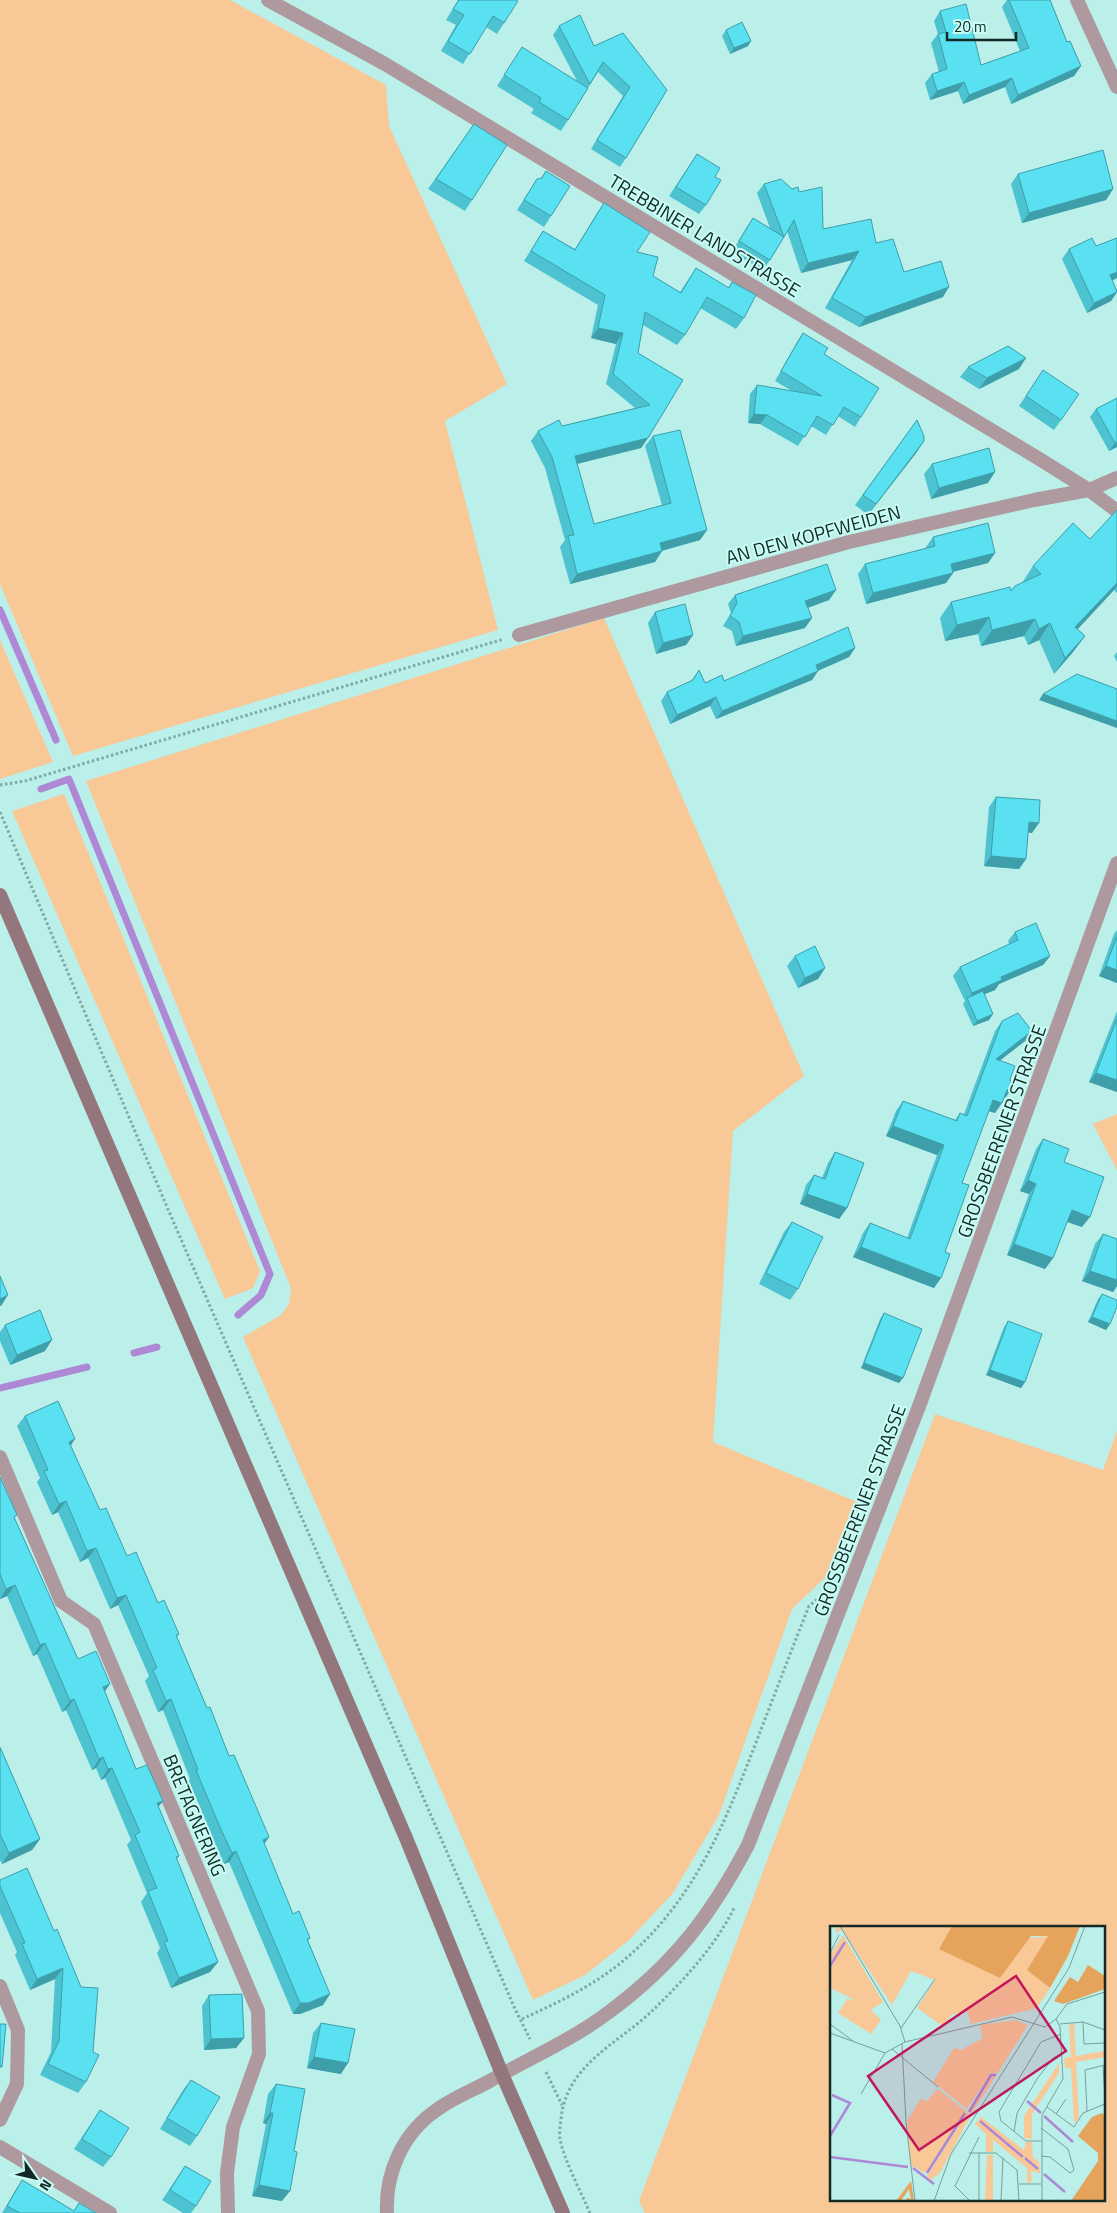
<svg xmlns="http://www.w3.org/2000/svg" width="1117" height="2213" viewBox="0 0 1117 2213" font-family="'Titillium Web',sans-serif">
<rect width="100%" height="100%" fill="#bbefe9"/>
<g fill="#f9c897" fill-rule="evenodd">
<polygon points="0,0 230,0 386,85 389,126 507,384 445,421 498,630 73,756 0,584"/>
<polygon points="604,618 804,1076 733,1131 713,1442 862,1504 832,1571 792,1609 719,1815 673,1893 629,1940 585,1975 533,2000 243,1337 281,1315 289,1304 291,1288 86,781"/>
<polygon points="0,640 53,762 0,779"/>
<polygon points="64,794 260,1271 253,1288 225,1299 12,811"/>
<polygon points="1117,1114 1117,1170 1093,1124"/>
<path d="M935,1414L1103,1470L1117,1431V2213H645L639,2201ZM831,1927H1103V2199H831Z"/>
</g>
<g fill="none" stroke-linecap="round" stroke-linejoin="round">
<g stroke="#ae87d5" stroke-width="7">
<polyline points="0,610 56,740"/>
<polyline points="41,789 69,779 270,1274 261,1295 238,1315"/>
<polyline points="134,1353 157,1347"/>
<polyline points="0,1388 87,1367"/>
</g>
<g stroke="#80a9a4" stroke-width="3" stroke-dasharray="2.5 2.5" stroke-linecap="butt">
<polyline points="0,785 25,781 504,639"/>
<polyline points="0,812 167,1207 515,2009 530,2039"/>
<path d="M522,2019C557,2003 593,1986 623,1961C695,1900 724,1825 757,1740C774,1696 791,1651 809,1606L825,1593"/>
<polyline points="546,2072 562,2105"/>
<path d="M590,2213C581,2192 564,2160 560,2139C559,2133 560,2126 561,2120C565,2066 617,2044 651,2012C682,1982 715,1947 734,1908"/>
</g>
<g stroke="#ae9a9e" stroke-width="14">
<polyline points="268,0 385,64 1041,460 1089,490 1117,511"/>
<polyline points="1077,0 1117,87"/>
<polyline points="519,635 849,542 1034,500 1089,490 1117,478"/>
<polyline points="0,1457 61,1601 94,1624 258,2011 259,2054 233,2127 227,2173 228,2213"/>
<polyline points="0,1986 18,2030 17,2084 0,2120"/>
<polyline points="0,2147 110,2213"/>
<path d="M387,2213C385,2173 403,2132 438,2109C453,2098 471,2091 488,2082C528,2059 572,2040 609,2012C674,1964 711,1915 748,1845L918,1409L1117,863"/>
</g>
<polyline stroke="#94777c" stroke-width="14" points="0,895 406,1838 502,2074 563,2213"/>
</g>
<g fill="#4dc2d0">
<polygon points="458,0 516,0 504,23 497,34 486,27 463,64 441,51 456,25 446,20"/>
<polygon points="1007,0 1050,0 1067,42 1081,66 1074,76 1011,104 1005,87 963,104 958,91 930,100 925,83 932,74 939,72 931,43 938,34 934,21 940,11 981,65 1020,51 1002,7"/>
<polygon points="559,26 594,46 667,90 626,158 620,167 591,149 623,96 598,72 568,120 561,131 531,113 534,109 497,86 522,47 577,81 553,35"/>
<polygon points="726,30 751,41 748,46 730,54 722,36"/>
<polygon points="474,124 472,200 465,211 428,189"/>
<polygon points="697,154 715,177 706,205 699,214 669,196"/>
<polygon points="546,171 551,216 544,227 517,210 537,179 540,179"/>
<polygon points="1018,174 1113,189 1106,200 1022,223 1011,184"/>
<polygon points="764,184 792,189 799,192 823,229 876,243 904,272 943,297 859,327 825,308 852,260 801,273 787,231 770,260 763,270 732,252 746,228 753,218 770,228 757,193"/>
<polygon points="604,203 653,276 680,292 696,268 728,288 732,282 744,318 736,329 700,308 685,335 677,345 643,325 638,353 683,380 648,438 641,448 577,464 594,524 662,505 645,446 653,436 707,530 700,540 662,551 655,562 570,584 560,547 565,540 545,468 531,441 538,431 562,426 635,408 606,384 616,344 591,338 598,305 524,261 543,231 575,249 597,213"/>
<polygon points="1117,238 1117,278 1112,280 1117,290 1117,292 1111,301 1087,313 1062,259 1069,249 1096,246"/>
<polygon points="803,333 824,354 861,417 855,427 838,416 826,435 811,426 798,446 760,424 748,423 750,394 757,385 792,391 775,381 797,342"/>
<polygon points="968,367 1019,369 979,389 960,377"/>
<polygon points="1043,370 1061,420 1054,430 1019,406"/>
<polygon points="1096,409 1117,447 1109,451 1090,417"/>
<polygon points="917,420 924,441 868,515 855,505"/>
<polygon points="932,464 988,483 931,499 924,474"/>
<polygon points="1117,510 1117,593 1114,590 1077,629 1085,636 1073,652 1054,674 1039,640 1028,645 1024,636 981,646 978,634 945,641 940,618 951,602 1011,591 1022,583 1033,566 1090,539"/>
<polygon points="933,537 995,553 988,563 952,572 953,573 946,583 866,604 858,574 865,564 926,549 926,547"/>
<polygon points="836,590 829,600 808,608 805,628 736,646 732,631 723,626 731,613 728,604 735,595"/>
<polygon points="655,612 693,635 686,645 656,654 648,623"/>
<polygon points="855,648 849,657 818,671 812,680 716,719 710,706 670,724 661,701 667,692 691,681 699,670 705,683 724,681"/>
<polygon points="1117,652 1117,662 1114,656"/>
<polygon points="996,797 1032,833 1028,832 1026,859 1019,869 984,866 989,807"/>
<polygon points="1117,930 1117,983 1099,976 1114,934"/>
<polygon points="1015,932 1050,956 1043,965 999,984 995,990 984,994 993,1014 989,1020 973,1026 963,1004 965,1001 953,976 960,967 1009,944 1008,941"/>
<polygon points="795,956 825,968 818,979 798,988 787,966"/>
<polygon points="1117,1011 1117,1092 1089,1082"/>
<polygon points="1002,1021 1032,1031 1025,1041 1000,1060 1010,1079 1006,1097 1003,1098 995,1113 988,1111 962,1183 945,1252 934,1288 853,1257 863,1233 870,1223 907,1238 937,1155 886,1136 896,1111 903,1101 955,1120 960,1113 964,1114 995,1031"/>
<polygon points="1043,1139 1064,1162 1082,1227 1067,1222 1053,1258 1045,1269 1007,1255 1029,1194 1020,1191 1036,1149"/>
<polygon points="835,1152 847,1208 839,1219 800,1204 806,1185 814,1175 822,1178 828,1163"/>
<polygon points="792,1222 798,1289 790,1300 759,1284 784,1232"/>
<polygon points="1103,1234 1117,1239 1117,1286 1113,1292 1082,1281 1095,1244"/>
<polygon points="1102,1294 1110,1324 1106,1330 1088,1322 1098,1299"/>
<polygon points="884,1313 899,1383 861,1368 880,1319"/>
<polygon points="1008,1321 1025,1382 1021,1388 986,1375 1004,1327"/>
<polygon points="5,1325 45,1351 10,1365 0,1341 0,1332"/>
<polygon points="25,1416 70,1446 100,1510 127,1556 179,1634 177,1637 207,1708 229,1756 269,1837 264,1844 293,1914 310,1938 308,1941 330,1994 323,2005 300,2014 293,2014 229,1862 224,1864 212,1836 189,1781 190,1779 163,1710 158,1712 145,1681 149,1676 118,1605 110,1609 88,1558 80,1562 58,1512 52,1515 37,1482 40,1478 17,1426"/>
<polygon points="0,1477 15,1519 78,1659 105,1692 136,1769 163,1801 158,1807 179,1856 177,1859 218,1962 210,1972 171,1988 157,1953 160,1948 141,1902 147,1893 127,1845 131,1840 105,1778 101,1780 96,1768 92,1770 66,1710 62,1712 37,1654 33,1656 7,1596 0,1599"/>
<polygon points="0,1747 40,1839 32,1850 2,1864 0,1860"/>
<polygon points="0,1880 54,1931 57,1929 86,2082 78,2093 40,2075 51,2052 55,1979 30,1990 15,1955 17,1952 0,1913"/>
<polygon points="209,1995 244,2038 236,2048 204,2050 202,2006"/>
<polygon points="321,2023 341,2074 307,2068 313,2033"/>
<polygon points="191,2080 197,2136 190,2146 160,2129 183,2090"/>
<polygon points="276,2084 294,2151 282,2201 252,2196 266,2124 263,2123 268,2094"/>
<polygon points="100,2110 111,2157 103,2167 74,2149"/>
<polygon points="185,2166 196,2206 191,2213 183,2213 162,2200"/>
<polygon points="22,2180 74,2211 79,2203 96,2213 2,2213 15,2191"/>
</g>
<g fill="#3e9ea9">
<polygon points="751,41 748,46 730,54 734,48"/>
<polygon points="1081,66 1074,76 1011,104 1018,95"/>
<polygon points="1012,78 1005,87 963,104 969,95"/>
<polygon points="964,82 958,91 930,100 937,91"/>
<polygon points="1113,189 1106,200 1022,223 1029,213"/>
<polygon points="859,251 852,260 801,273 808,263"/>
<polygon points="1117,272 1117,278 1103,285 1110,275"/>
<polygon points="949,287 943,297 859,327 866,317"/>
<polygon points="1117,292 1111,301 1087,313 1094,303"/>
<polygon points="598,328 623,333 616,344 591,338"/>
<polygon points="1026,358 1019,369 979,389 987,378"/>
<polygon points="754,414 767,415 760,424 748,423"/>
<polygon points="648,438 641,448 568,466 575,456"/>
<polygon points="924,441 917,452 868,515 876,504"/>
<polygon points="1117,442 1117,447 1109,451 1115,443"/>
<polygon points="995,472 988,483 931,499 939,488"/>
<polygon points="707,530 700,540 653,553 660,543"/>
<polygon points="662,551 655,562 570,584 577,574"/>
<polygon points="995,553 988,563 944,574 951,564"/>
<polygon points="953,573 946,583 866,604 873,593"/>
<polygon points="1117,583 1117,586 1114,590 1064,644 1075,627"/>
<polygon points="836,590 829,600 798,611 805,601"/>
<polygon points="989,617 978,634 945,641 957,625"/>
<polygon points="812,618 805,628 736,646 743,636"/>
<polygon points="1035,619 1024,636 981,646 992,630"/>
<polygon points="1050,623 1039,640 1028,645 1039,629"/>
<polygon points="693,635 686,645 656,654 663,643"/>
<polygon points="1085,636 1073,652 1054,674 1065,658"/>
<polygon points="855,648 849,657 810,674 816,665"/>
<polygon points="818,671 812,680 716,719 722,711"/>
<polygon points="1043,694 1117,721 1117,728 1039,700"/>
<polygon points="716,697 710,706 670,724 677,715"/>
<polygon points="1029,822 1039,823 1032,833 1022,832"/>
<polygon points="991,856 1026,859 1019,869 984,866"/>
<polygon points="1050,956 1043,965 999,984 995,990 968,1001 968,1000 972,993 1001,977"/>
<polygon points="1106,966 1117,970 1117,983 1099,976"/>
<polygon points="825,968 818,979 798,988 805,978"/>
<polygon points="993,1014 989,1020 973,1026 977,1021"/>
<polygon points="1032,1031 1025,1041 989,1069 996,1059"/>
<polygon points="1096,1073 1117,1080 1117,1092 1089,1082"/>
<polygon points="1013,1087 1006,1097 1000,1100 1007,1090"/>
<polygon points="993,1100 1002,1103 995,1113 986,1110"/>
<polygon points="893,1126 944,1145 937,1155 886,1136"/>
<polygon points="1028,1180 1036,1184 1029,1194 1020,1191"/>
<polygon points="807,1194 847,1208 839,1219 800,1204"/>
<polygon points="1072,1210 1090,1217 1082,1227 1065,1221"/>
<polygon points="1014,1244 1053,1258 1045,1269 1007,1255"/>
<polygon points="861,1247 941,1278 934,1288 853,1257"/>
<polygon points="1090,1271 1117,1280 1117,1286 1113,1292 1082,1281"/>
<polygon points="8,1295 1,1306 0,1306 0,1299"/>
<polygon points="1092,1317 1110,1324 1106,1330 1088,1322"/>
<polygon points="52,1340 45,1351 10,1365 17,1355"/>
<polygon points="864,1363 903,1378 899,1383 861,1368"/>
<polygon points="990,1370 1025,1382 1021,1388 986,1375"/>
<polygon points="75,1439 68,1450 69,1442"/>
<polygon points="66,1501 58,1512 52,1515 59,1504"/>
<polygon points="96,1548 88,1558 80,1562 87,1551"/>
<polygon points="15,1585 7,1596 0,1599 6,1589"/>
<polygon points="126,1595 118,1605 110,1609 117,1598"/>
<polygon points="45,1643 37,1654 33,1656 40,1645"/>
<polygon points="110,1684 103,1694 103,1687"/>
<polygon points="74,1699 66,1710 62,1712 70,1701"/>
<polygon points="171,1699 163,1710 158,1712 166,1701"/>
<polygon points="103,1757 96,1768 92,1770 99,1759"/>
<polygon points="112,1768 105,1778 101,1780 108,1769"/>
<polygon points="163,1801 155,1811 157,1803"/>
<polygon points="269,1837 262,1847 263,1840"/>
<polygon points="40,1839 32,1850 2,1864 9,1853"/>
<polygon points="236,1851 229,1862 224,1864 232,1853"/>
<polygon points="218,1962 210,1972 171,1988 179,1978"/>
<polygon points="63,1968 55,1979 30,1990 37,1979"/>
<polygon points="330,1994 323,2005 300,2014 293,2014 300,2003"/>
<polygon points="244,2038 236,2048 204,2050 211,2039"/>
<polygon points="314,2057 348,2063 341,2074 307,2068"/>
<polygon points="270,2113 273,2113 266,2124 263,2123"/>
<polygon points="259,2185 290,2191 282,2201 252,2196"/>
</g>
<g fill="#59e1f2" stroke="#3e9ea9">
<polygon points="459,0 516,0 518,1 504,23 493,16 470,54 448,41 464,15 453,9"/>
<polygon points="1009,0 1050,0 1067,42 1070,41 1081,66 1018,95 1012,78 969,95 964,82 937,91 932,74 947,69 938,34 946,32 940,11 966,4 981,65 1029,48"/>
<polygon points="580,15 594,46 623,33 667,90 626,158 597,140 630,87 603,62 590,84 559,26"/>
<polygon points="742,22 751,41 734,48 726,30"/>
<polygon points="522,47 588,88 568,120 539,102 541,98 504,75"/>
<polygon points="474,124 507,145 472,200 436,179"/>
<polygon points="1103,150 1113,189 1029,213 1018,174"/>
<polygon points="697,154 720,168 715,177 721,180 706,205 676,187"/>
<polygon points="546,171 570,186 551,216 524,200 537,179 542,178"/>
<polygon points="781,179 792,189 798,187 799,192 822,187 823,229 871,219 876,243 893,239 904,272 941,261 949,287 866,317 832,298 859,251 808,263 794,220 784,237 764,184"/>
<polygon points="604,203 650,232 637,252 658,257 653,276 681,293 696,268 729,288 732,282 756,295 744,318 707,297 685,335 645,312 638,353 683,380 648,438 575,456 594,524 671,503 653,436 680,430 707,530 660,543 662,551 577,574 568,536 574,535 567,511 552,457 538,431 559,420 562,426 650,405 613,374 623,333 598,328 605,295 531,251 543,231 575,250"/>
<polygon points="753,218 784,237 770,260 739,241"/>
<polygon points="1092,238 1096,246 1117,238 1117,272 1110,275 1117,292 1094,303 1069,249"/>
<polygon points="803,333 828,348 824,354 879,388 861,417 844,407 833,425 817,416 805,437 767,415 754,414 757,385 822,396 781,371"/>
<polygon points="1008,346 1026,358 987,378 968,367"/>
<polygon points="1043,370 1079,394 1061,420 1026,396"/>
<polygon points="1117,398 1117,442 1115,443 1096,409"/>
<polygon points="917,420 924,436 924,441 876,504 863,495"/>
<polygon points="989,448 995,472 939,488 932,464"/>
<polygon points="1117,510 1117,583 1075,627 1085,636 1065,658 1050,623 1039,629 1035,619 992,630 989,617 957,625 951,602 1010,587 1011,591 1015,586 1041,574 1033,566 1073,523 1090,539"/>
<polygon points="988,523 995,553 951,564 953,573 873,593 865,564 935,546 933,537"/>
<polygon points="827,564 836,590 805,601 812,618 743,636 739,622 730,616 737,603 735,595"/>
<polygon points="685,604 693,635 663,643 655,612"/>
<polygon points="848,627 855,648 816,665 818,671 722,711 716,697 677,715 667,692 693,680 699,670 705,683 722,675 724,681"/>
<polygon points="1077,674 1117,689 1117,721 1043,694"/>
<polygon points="996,797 1040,800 1039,823 1029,822 1026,859 991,856"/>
<polygon points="1036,923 1050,956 1001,977 1002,980 972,993 960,967 1018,940 1015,932"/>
<polygon points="1117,936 1117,970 1106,966"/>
<polygon points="815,946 825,968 805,978 795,956"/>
<polygon points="983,991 993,1014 977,1021 967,998"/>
<polygon points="1018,1013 1032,1031 996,1059 1015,1066 1010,1079 1013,1087 1007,1090 1002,1103 993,1100 962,1183 969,1185 945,1252 950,1254 941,1278 861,1247 870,1223 910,1239 944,1145 893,1126 903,1101 957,1121 960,1113 967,1116 1002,1021"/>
<polygon points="1117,1019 1117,1080 1096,1073"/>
<polygon points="1043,1139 1069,1149 1064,1162 1104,1177 1090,1217 1072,1210 1053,1258 1014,1244 1036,1184 1028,1180"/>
<polygon points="835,1152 864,1163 847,1208 807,1194 814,1175 825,1179"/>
<polygon points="792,1222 823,1237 798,1289 766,1273"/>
<polygon points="1103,1234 1117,1239 1117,1280 1090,1271"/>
<polygon points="0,1276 8,1295 0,1299"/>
<polygon points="1102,1294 1117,1300 1117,1307 1110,1324 1092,1317"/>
<polygon points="40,1310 52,1340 17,1355 5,1325"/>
<polygon points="884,1313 922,1329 903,1378 864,1363"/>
<polygon points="1008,1321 1042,1334 1025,1382 990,1370"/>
<polygon points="58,1401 75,1439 69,1442 100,1510 106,1508 127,1556 136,1552 158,1603 164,1600 179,1634 176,1635 207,1708 210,1707 229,1756 234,1755 269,1837 263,1840 293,1914 299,1911 310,1938 307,1939 330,1994 308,2003 300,2003 236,1851 232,1853 219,1825 196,1770 198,1770 171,1699 166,1701 153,1670 157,1668 126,1595 117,1598 96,1548 87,1551 66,1501 59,1504 44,1471 48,1470 25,1416"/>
<polygon points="0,1477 17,1515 14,1517 78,1659 96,1651 110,1684 103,1687 136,1769 147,1765 163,1801 157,1803 179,1856 176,1857 218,1962 179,1978 164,1942 168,1941 148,1891 157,1888 135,1835 140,1832 112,1768 108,1769 103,1757 99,1759 74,1699 70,1701 45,1643 40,1645 15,1585 6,1589 0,1574"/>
<polygon points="0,1747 40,1839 9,1853 0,1834"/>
<polygon points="27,1868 54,1931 57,1929 81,1987 98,1988 93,2052 99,2055 86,2082 48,2064 59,2041 63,1968 37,1979 22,1944 25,1943 0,1886 0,1880"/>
<polygon points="242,1994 244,2038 211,2039 209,1995"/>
<polygon points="321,2023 355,2029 348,2063 314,2057"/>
<polygon points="0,2024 6,2024 2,2067 0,2067"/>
<polygon points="191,2080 220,2097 197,2136 167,2118"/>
<polygon points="276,2084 305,2089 294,2151 297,2152 290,2191 259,2185 273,2113 270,2113"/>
<polygon points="100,2110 129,2128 111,2157 82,2139"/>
<polygon points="185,2166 211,2181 196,2206 170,2190"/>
<polygon points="22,2180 74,2211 79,2203 96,2213 20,2213 7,2206"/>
</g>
<g text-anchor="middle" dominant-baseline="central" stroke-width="4" stroke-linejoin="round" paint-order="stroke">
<g font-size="19" fill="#142826" stroke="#c8fdf6">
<text transform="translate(705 235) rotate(31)">TREBBINER LANDSTRASSE</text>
<text transform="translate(813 534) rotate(-15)">AN DEN KOPFWEIDEN</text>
<text transform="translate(1001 1131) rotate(-70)">GROSSBEERENER STRASSE</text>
<text transform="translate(859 1510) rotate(-69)">GROSSBEERENER STRASSE</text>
<text transform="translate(195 1815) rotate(67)">BRETAGNERING</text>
</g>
</g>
<g transform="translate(830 1926)">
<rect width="275" height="275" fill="#bbefe9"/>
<path d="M5,0H122L110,22L218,10L198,44L220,62L207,82L141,98L137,85L121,89L114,101L87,82L105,54L81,45L62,79L13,5L14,2L6,7ZM13,9L53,76L41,84L51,94L41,108L8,87L17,73L25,74L0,62V29ZM185,94L198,99L167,148L161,147L137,183L103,156L124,122L131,124L153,112L150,99ZM244,97L246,130L275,125V131L246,136L249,191L244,197L241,142H235L234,132L241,131L239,98ZM229,137V147L202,188V213L194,212V190ZM162,150L165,151L142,187L139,184ZM108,163L136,185L96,247L81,240L77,195L91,173L97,175ZM137,186L141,189L110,247L101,254L97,250ZM151,191L194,224L196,216H202L203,231L209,236L210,247L201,245L202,256L197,257V242L163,214V226H156V208L145,198ZM157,229H163V275H155Z" fill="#f9c897"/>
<path d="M122,0H250L238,30L220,62L197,44L218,10H201L170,52L109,23ZM258,39L275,50V63L233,78L224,75L240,51L248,56ZM272,187L275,189V275H241L268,235V227L248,210L262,191ZM81,255L84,275H76L77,272L81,273L79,263L71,275H66Z" fill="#e6a35b"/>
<path fill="none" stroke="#ae87d5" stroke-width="2.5" d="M0,40L15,16M197,175L211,187M139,186L161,149H166M214,190L243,216M150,195L193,231M0,210L20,177L2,169M0,231L78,241M195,232L208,243M83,242L104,258M97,247L135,187M214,248L235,266"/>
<path fill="none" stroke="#789f9b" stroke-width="1" d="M10,0L70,100L75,116M0,27L9,9M253,96L254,118L275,117M0,98L23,115M230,98L253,96L275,104M71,102L105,53M0,107L55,127M72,118L76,196L85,275M62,123L108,161M273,139L275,174M31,168L55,127L75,116L182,91L215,101L226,93L237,78L275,66M217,181L244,201L253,187L275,178M257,185L255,144L275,139M226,188L236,173M211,202L238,223L244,244L240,247L220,231L211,230M184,206L187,187L207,153L223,132L232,128M211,215H196L171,195L169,186L211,116L231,108M139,227H166L187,244L189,275M149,227V275M189,258H211M104,275L121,228L239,42L255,0M140,275L125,260L149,211M171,275L173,232M212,275V189L233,153L230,101L226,93"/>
<path fill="#c2185b" fill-opacity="0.15" stroke="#c2185b" stroke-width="2.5" d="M186,50L236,125L89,224L38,150Z"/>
<rect width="275" height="275" fill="none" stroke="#142826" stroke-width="2.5"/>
</g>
<g transform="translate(35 2178) rotate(124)" stroke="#c8fdf6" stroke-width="4" paint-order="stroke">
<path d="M0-4L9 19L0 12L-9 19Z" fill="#142826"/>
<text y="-8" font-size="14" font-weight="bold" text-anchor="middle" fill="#142826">N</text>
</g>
<path d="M947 32v8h69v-8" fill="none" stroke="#142826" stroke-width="2.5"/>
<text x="954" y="32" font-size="15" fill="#142826" stroke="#c8fdf6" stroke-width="4" paint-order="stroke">20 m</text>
</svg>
